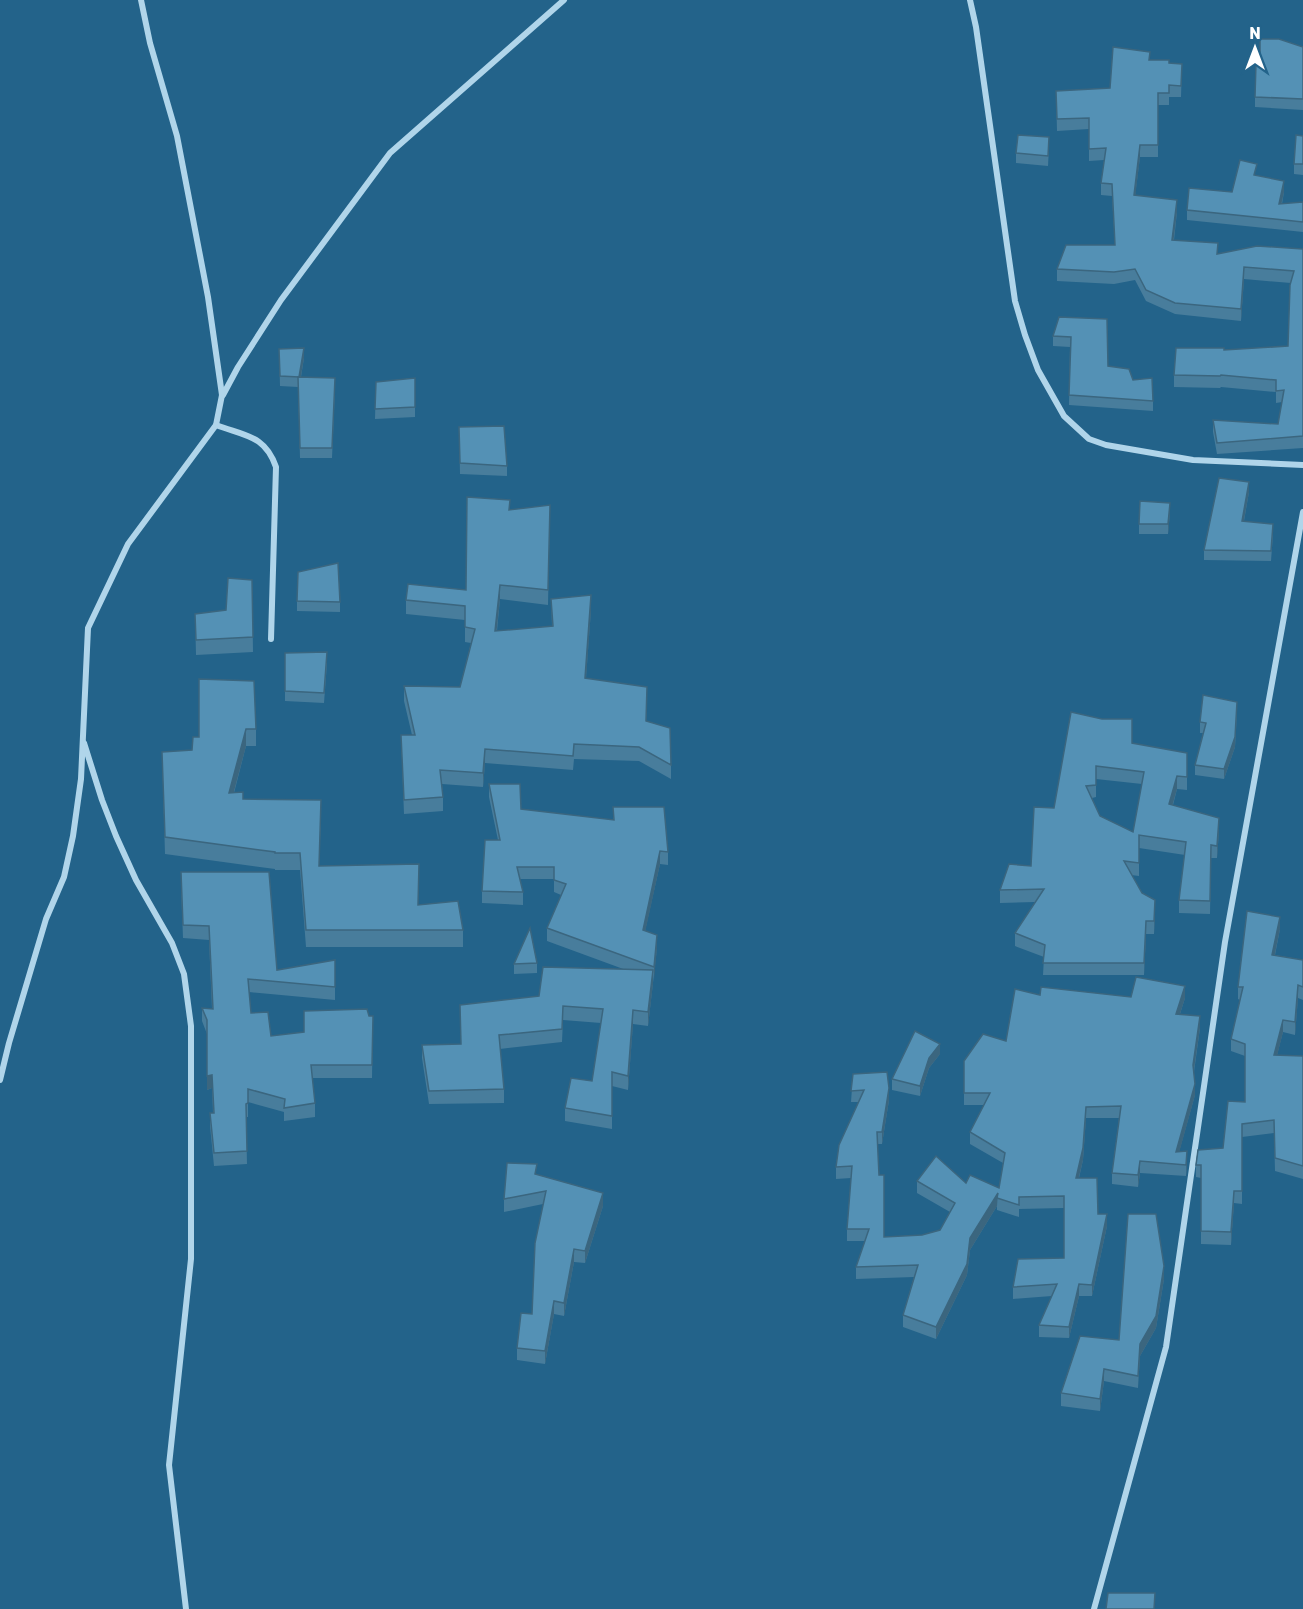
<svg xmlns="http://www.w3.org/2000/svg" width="1303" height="1609" viewBox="0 0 1303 1609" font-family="Rubik,sans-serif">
<rect width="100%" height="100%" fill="#23638a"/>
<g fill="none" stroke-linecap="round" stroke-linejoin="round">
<g stroke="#b0d5ea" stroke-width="6">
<polyline points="970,0 976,27 1015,301 1025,335 1038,370 1064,416 1089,439 1106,445 1193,460 1303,465"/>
<polyline points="223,395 238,367 281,300 390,153 564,0"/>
<path d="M216,425C245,436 265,435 276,467L271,639"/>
<polyline points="84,743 102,800 116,836 136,880 172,943 184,974 191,1026 191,1259 169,1465 186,1609"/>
<polyline points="0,1080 9,1043 46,919 64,877 73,836 81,779 88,628 128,544 216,425 222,395 208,297 177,136 150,43 141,0"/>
<polyline points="1094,1609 1166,1347 1225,942 1303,512"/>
</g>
</g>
<g fill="#487d9c" fill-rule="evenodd">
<polygon points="1303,47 1303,110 1255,107 1255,97 1260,63"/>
<polygon points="1150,60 1169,63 1182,64 1181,97 1169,97 1169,105 1158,105 1158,157 1140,157 1135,196 1177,212 1174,240 1218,254 1303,249 1303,448 1217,454 1213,432 1213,420 1278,424 1282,402 1276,403 1276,392 1221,387 1220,388 1174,387 1174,375 1224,350 1288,346 1291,283 1244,279 1241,321 1175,314 1146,301 1135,280 1114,284 1057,281 1057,269 1115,245 1112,196 1101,195 1101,183 1104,160 1089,161 1089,129 1057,131 1056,91 1110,88"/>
<polygon points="1303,136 1303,175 1294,174 1294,164"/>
<polygon points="1049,147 1048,166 1016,163 1016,153"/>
<polygon points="1257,175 1284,192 1282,204 1303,202 1303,232 1187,220 1187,210 1232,192"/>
<polygon points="1059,317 1108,366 1133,380 1153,401 1153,411 1069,405 1070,347 1053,346 1053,336"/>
<polygon points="279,349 304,358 301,377 335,388 332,458 300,458 298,387 280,386"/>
<polygon points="415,378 415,417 375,419 376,382"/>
<polygon points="459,427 507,466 507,476 460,474"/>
<polygon points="1249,492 1244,521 1273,534 1271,561 1204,560 1204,550"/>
<polygon points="550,505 548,605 500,599 497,631 552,626 551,599 591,610 586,678 647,702 646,722 671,765 671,779 639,761 574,759 573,770 485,763 483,787 442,784 443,797 443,811 404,814 401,735 412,735 404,701 404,686 460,687 471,643 465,642 465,620 406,614 406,600 466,590 510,510"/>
<polygon points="1170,513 1168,534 1139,534 1139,524"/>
<polygon points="252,580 253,652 196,655 195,614 226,610"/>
<polygon points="297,601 340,602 340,612 297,611"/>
<polygon points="285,653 327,663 324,703 285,701"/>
<polygon points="199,679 256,729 256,746 246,746 234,793 243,799 321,817 319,866 419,905 463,930 463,947 306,947 300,870 275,870 275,869 165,854 162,752 192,750 199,737"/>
<path d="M1071,712L1132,743L1187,753V790L1177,789L1173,805L1219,831L1217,858H1211L1210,914L1179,913V900L1185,855L1139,848V876L1131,875L1142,893L1155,913L1154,934H1146L1144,975H1043L1044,957L1015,946V933L1035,902L1000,903V890L1031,866L1054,808ZM1096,779L1142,784L1133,832L1100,816L1092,798L1096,797Z"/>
<polygon points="1237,712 1235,747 1224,779 1195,775 1195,765 1203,733 1200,733 1200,722"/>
<polygon points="489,784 521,809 613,820 613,807 668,852 668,865 660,864 645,931 657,948 648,1026 633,1024 628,1090 612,1086 612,1129 565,1121 565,1108 592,1081 601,1023 563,1020 562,1042 500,1049 504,1089 504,1103 429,1104 422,1058 422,1045 461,1044 539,996 626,970 547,941 547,928 561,895 554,892 554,879 520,879 523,892 523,905 482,903 482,891 498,840 489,797"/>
<polygon points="181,885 277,970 335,960 335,1000 249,992 251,1013 271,1036 304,1032 369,1016 373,1016 372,1078 312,1078 315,1103 315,1117 284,1121 284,1112 248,1102 248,1117 246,1117 247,1164 214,1166 210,1126 210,1113 213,1113 212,1088 207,1090 207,1034 202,1021 202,1008 212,1009 209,940 183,938"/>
<polygon points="1280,929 1275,955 1303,960 1303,1000 1298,998 1295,1035 1283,1032 1277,1055 1303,1056 1303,1179 1275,1171 1274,1133 1242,1137 1242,1204 1234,1203 1231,1245 1201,1244 1201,1178 1196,1177 1196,1165 1223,1148 1245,1102 1245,1056 1231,1051 1231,1039 1240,1000 1238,999 1238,987"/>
<polygon points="537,963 537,973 514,974 514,964"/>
<polygon points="1040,995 1185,998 1180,1014 1200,1028 1194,1072 1195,1095 1179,1152 1187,1163 1186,1176 1140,1173 1138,1187 1112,1184 1112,1173 1119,1118 1086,1118 1083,1160 1079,1178 1098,1214 1107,1226 1092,1296 1079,1296 1069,1338 1039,1337 1039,1325 1052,1296 1013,1299 1013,1287 1064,1258 1064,1208 1019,1209 1019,1217 997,1210 997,1206 970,1250 967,1275 936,1339 903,1327 903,1315 914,1277 856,1279 856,1267 865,1241 847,1241 847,1229 851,1178 836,1179 836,1167 859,1102 851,1102 853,1074 889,1100 882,1144 877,1144 884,1237 922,1235 940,1230 950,1212 917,1193 917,1181 966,1183 999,1188 1003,1163 970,1144 970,1132 984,1105 964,1105 964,1061 1006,1041"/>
<polygon points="940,1054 929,1068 920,1096 892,1090 892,1079"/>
<polygon points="537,1175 603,1206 585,1263 574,1262 564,1316 554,1314 545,1364 517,1360 517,1348 532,1314 543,1204 504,1212 504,1199"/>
<polygon points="1164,1279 1156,1328 1140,1356 1138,1388 1104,1381 1100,1411 1061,1406 1061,1393 1119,1340"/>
</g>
<g fill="#3b667f">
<polygon points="1140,145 1140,157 1134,207 1134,195"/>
<polygon points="1284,181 1284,192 1279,215 1279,204"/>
<polygon points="1177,200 1177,212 1172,252 1172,240"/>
<polygon points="1244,267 1244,279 1241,321 1241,309"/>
<polygon points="304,348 304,358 299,387 299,377"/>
<polygon points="1249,482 1249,492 1242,531 1242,521"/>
<polygon points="1170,503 1170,513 1168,534 1168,524"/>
<polygon points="500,585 500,599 495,645 495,631"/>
<polygon points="591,595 591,610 585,692 585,678"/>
<polygon points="1237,702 1235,747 1224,779 1224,769"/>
<polygon points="246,729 246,746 229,810 229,793"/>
<polygon points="485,749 485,763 483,787 483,773"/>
<polygon points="1177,776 1177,789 1169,817 1169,804"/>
<polygon points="1219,818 1219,831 1217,858 1217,846"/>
<polygon points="660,851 660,864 643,942 643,930"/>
<polygon points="1155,900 1155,913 1154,934 1154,921"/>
<polygon points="1280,917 1280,929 1272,968 1272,955"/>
<polygon points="1146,921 1146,934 1144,975 1144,963"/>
<polygon points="657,935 657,948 654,980 654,967"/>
<polygon points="653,970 653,984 648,1026 648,1012"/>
<polygon points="1298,985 1298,998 1295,1035 1295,1022"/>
<polygon points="1185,986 1185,998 1176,1026 1176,1014"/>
<polygon points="633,1010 633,1024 628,1090 628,1076"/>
<polygon points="1200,1016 1200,1028 1193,1076 1193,1065"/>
<polygon points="1283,1020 1283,1032 1274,1068 1274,1055"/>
<polygon points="940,1044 940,1054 929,1068 920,1096 920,1086 929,1058"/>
<polygon points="212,1075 212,1088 207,1090 207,1076"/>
<polygon points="1195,1084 1195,1095 1176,1164 1176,1152"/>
<polygon points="889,1088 889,1100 882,1144 882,1132"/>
<polygon points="1086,1107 1086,1118 1083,1160 1076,1189 1076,1178"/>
<polygon points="1187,1151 1187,1163 1186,1176 1186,1165"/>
<polygon points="1140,1161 1140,1173 1138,1187 1138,1175"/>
<polygon points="1234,1191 1234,1203 1231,1245 1231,1232"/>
<polygon points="603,1193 603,1206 585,1263 585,1251"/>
<polygon points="998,1193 997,1206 970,1250 967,1275 936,1339 936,1327 970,1238"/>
<polygon points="1107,1214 1107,1226 1092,1296 1092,1285"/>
<polygon points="574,1249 574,1262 564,1316 564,1303"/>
<polygon points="1164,1266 1164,1279 1156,1328 1140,1356 1138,1388 1140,1344"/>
<polygon points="1079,1284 1079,1296 1069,1338 1069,1327"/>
<polygon points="554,1301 554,1314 545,1364 545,1351"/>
<polygon points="1104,1369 1104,1381 1100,1411 1100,1399"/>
</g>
<g fill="#5491b5" stroke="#3b667f" stroke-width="1.5" fill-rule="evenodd">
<polygon points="1260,39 1279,39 1303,47 1303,99 1255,97 1256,63 1260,63"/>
<polygon points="1113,47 1150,52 1149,60 1169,60 1169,63 1182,64 1181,86 1169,85 1169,93 1158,93 1158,145 1140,145 1134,195 1177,200 1172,240 1218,243 1217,254 1257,246 1303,249 1303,436 1217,443 1213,420 1278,424 1284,390 1276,391 1276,380 1221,375 1220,376 1174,375 1176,348 1224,348 1224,350 1288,346 1290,285 1294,271 1244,267 1241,309 1175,303 1146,290 1135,269 1114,272 1057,269 1066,245 1115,245 1112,184 1101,183 1106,148 1089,149 1089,118 1057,119 1056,91 1110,88"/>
<polygon points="1018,135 1049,137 1048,156 1016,153"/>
<polygon points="1296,135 1303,136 1303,164 1294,164"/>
<polygon points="1240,160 1257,164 1254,175 1284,181 1279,204 1303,202 1303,222 1187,210 1189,188 1232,192"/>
<polygon points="1059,317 1107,319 1108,366 1129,369 1133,380 1152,378 1153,401 1069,395 1071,337 1053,336"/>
<polygon points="304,348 299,377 280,376 279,349"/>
<polygon points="298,377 335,378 332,448 300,448"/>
<polygon points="415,378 415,407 375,409 376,382"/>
<polygon points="504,426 507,466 460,463 459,427"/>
<polygon points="1219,478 1249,482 1242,521 1273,524 1271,551 1204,550"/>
<polygon points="467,497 510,500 509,510 550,505 548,590 500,585 495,631 553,626 551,599 591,595 585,678 647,687 646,721 670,728 671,765 639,747 574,744 573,756 485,749 483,773 440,770 443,797 404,800 401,735 415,735 404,686 460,687 475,629 465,627 465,606 406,600 408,584 466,590"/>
<polygon points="1140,501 1170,503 1168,524 1139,524"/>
<polygon points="338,563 340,602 297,601 298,572"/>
<polygon points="228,578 252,580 253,637 196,640 195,614 226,610"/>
<polygon points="327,652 324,693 285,691 285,653"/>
<polygon points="199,679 254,681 256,729 246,729 229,793 243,792 243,799 321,800 319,866 419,864 418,905 458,901 463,930 306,930 300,853 275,853 275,852 165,837 162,752 192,750 193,737 199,737"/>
<polygon points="1203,695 1237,702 1235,737 1224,769 1195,765 1206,723 1200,722"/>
<path d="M1071,712L1102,719H1132V743L1187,753V777L1177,776L1169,804L1219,818L1217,846L1211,845L1210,901L1179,900L1186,842L1139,835V863L1124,861L1142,893L1155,900L1154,921H1146L1144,963H1043L1045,945L1015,933L1044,889L1000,890L1009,864L1031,866L1034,807L1054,808ZM1096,766L1144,772L1133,832L1100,816L1086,786L1096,785Z"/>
<polygon points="489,784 520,784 521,809 614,820 613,807 664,807 668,852 660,851 643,930 657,935 654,967 547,928 566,884 554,880 554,867 517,867 523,892 482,891 485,840 500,840"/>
<polygon points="181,872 269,872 277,970 335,960 335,987 248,979 251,1013 268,1012 271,1036 304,1032 304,1011 367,1009 369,1016 373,1016 372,1065 311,1065 315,1103 284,1108 285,1099 248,1089 248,1103 246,1104 247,1151 214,1153 210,1113 214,1113 212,1075 207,1076 207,1020 202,1008 213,1009 209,926 183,925"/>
<polygon points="1247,911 1280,917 1272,955 1303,960 1303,987 1298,985 1295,1022 1283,1020 1274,1055 1303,1056 1303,1166 1275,1158 1274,1120 1242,1124 1242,1191 1234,1191 1231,1232 1201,1231 1201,1165 1196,1165 1198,1150 1223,1148 1228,1101 1245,1102 1245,1044 1231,1039 1243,987 1238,987"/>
<polygon points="530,928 537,963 514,964"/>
<polygon points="543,967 653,970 648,1012 633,1010 628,1076 612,1072 612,1116 565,1108 571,1078 592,1081 603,1009 563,1006 562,1029 499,1035 504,1089 429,1091 422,1045 461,1044 460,1005 539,996"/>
<polygon points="1136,977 1185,986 1176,1014 1200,1016 1193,1065 1195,1084 1176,1152 1187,1151 1186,1165 1140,1161 1138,1175 1112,1173 1121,1106 1086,1107 1083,1148 1076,1178 1097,1178 1098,1214 1107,1214 1092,1285 1079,1284 1069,1327 1039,1325 1057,1284 1013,1287 1018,1259 1064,1258 1064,1196 1019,1197 1019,1205 997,1198 998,1193 970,1238 967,1264 936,1327 903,1315 918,1265 856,1267 869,1229 847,1229 852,1166 836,1167 839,1145 864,1090 851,1091 853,1074 887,1072 889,1088 882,1132 877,1132 879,1175 884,1175 884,1237 922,1235 940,1230 955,1203 917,1181 936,1156 966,1183 970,1175 999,1188 1005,1153 970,1132 990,1093 964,1093 964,1061 983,1034 1006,1041 1015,989 1040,995 1041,987 1131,997"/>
<polygon points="915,1031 940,1044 929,1058 920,1086 892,1079"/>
<polygon points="507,1163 537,1164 535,1174 603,1193 585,1251 574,1249 564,1303 554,1301 545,1351 517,1348 521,1313 532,1314 535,1243 546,1191 504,1199"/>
<polygon points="1128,1214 1156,1214 1164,1266 1156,1316 1140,1344 1138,1376 1104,1369 1100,1399 1061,1393 1080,1336 1119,1340"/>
<polygon points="1108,1593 1155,1593 1154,1609 1106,1609"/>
</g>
<g transform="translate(1255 48)" stroke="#23638a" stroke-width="4.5" paint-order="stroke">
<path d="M0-4.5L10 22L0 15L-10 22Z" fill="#ffffff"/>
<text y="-9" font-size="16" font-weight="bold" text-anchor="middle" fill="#ffffff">N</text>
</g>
</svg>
